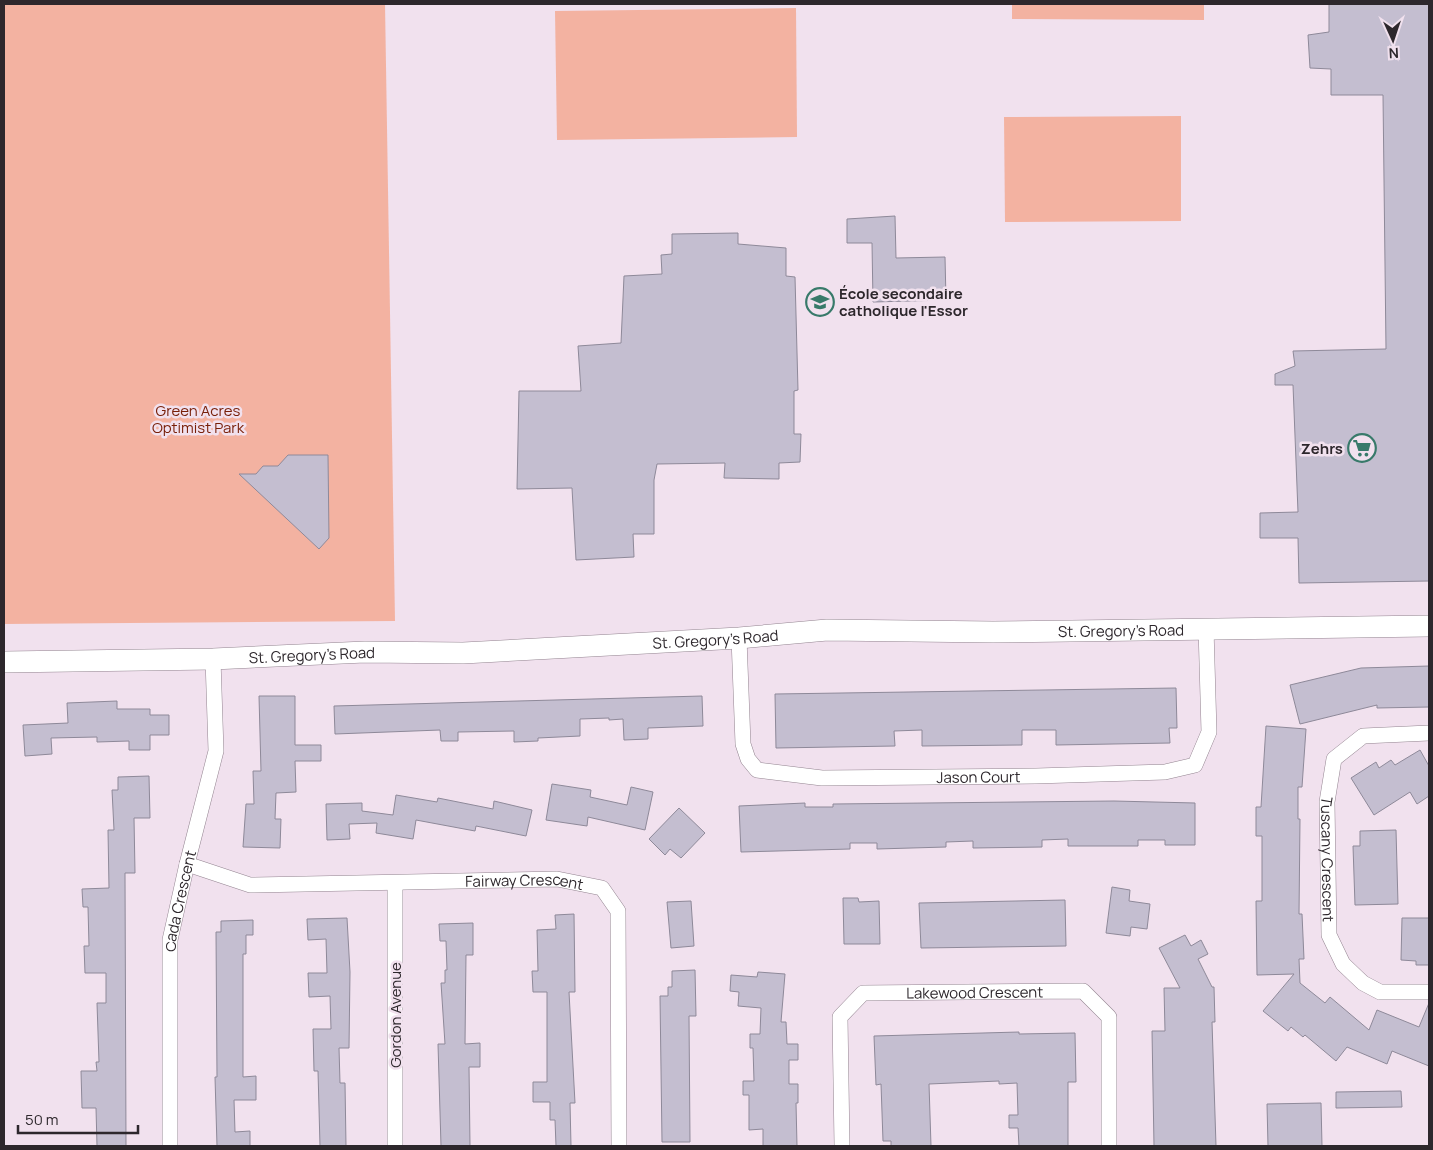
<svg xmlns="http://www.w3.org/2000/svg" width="1433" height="1150" viewBox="0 0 1433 1150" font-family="Manrope,sans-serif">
<rect width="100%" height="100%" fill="#f1e1ee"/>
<g fill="#f3b2a1">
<polygon points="4,4 385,4 395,621 4,624"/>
<polygon points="1012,4 1204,4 1204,20 1012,19"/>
<polygon points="796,8 797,137 557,140 555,11"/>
<polygon points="1181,116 1181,221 1005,222 1004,117"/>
</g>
<g fill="#c4bed0" stroke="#8e8999">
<polygon points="1329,4 1429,4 1429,581 1299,583 1298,538 1260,538 1260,513 1298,512 1293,385 1275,385 1275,374 1295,366 1293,351 1386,349 1383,95 1331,95 1331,69 1310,68 1308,35 1329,32"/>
<polygon points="895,216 896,258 945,257 946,300 873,302 872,243 847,243 847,219"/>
<polygon points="738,233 738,244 786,248 786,276 795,277 798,390 794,391 794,434 801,434 800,462 779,463 779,479 724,478 725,463 657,464 654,480 654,534 633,534 634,557 576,560 572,488 517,489 519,391 581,391 578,346 621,343 624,276 662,274 661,255 672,254 672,234"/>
<polygon points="288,455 328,455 329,538 319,549 239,474 256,474 263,466 278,466"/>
<polygon points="1429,666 1429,707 1377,708 1377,705 1300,724 1290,685 1361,668"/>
<polygon points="1176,688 1177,728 1169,728 1170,743 1056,745 1056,730 1022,730 1022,745 922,746 922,730 894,731 895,746 776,748 775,694"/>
<polygon points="259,696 295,696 295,745 321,745 321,761 295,761 296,792 276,793 275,819 281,819 280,848 243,847 246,804 254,804 253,771 261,771"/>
<polygon points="702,696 703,726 648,728 648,739 624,740 623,719 609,720 609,718 580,719 580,736 538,738 538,741 514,742 514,731 458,732 458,741 441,741 440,730 335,734 334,706"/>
<polygon points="117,701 117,709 150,709 150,715 169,715 169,735 150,735 150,750 129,750 129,741 97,742 97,737 51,738 52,754 25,756 23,725 68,723 67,703"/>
<polygon points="1266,726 1306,729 1302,787 1298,787 1298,819 1300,819 1299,914 1302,914 1304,959 1299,959 1300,983 1325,1003 1330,997 1369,1030 1377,1010 1419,1027 1429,1003 1429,1066 1392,1051 1387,1064 1347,1047 1336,1061 1305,1035 1303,1037 1291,1027 1288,1031 1263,1011 1294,974 1257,975 1256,901 1262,901 1262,836 1256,836 1256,807 1261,807"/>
<polygon points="1420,750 1429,766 1429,796 1417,804 1410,792 1374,815 1351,778 1376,762 1379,768 1391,760 1395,765"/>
<polygon points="149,776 150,818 134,818 135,873 125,873 126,1146 97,1146 96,1108 82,1108 81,1071 97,1071 96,1062 99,1062 97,1003 106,1003 106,973 85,973 84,946 89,946 88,907 83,907 82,889 109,888 108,830 114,830 112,790 118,790 118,777"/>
<polygon points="552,784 591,790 590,797 627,805 631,787 653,792 645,830 588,817 587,826 546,820"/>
<polygon points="396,795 437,802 438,798 493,809 494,801 532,810 526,836 476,826 475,831 416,820 413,839 376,833 377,823 349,824 350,839 327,840 326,804 362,803 362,811 393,815"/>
<polygon points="1114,801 1195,803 1195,845 1165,845 1165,840 1138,840 1138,846 1068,846 1068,839 1042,840 1042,847 973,848 973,841 946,842 946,847 877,849 877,843 850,843 850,849 741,852 739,806 805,803 805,807 833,807 833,804"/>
<polygon points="679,808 705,833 681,858 670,849 665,855 649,839"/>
<polygon points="1396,830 1398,904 1355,905 1353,846 1360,846 1360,831"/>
<polygon points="1112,887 1130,890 1129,901 1150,904 1147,929 1131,927 1130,936 1106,933"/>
<polygon points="843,898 858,898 859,902 879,901 880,944 844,944"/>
<polygon points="1065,900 1066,946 921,948 919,903"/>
<polygon points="691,901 694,946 671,948 667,902"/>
<polygon points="574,914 575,992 569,992 575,1103 570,1103 571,1146 556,1146 555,1120 550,1120 550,1102 533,1102 533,1082 547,1082 547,992 533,992 532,971 538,971 537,930 556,929 555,915"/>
<polygon points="347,918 350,972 349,1048 339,1048 340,1083 345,1083 346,1146 320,1146 318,1071 314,1071 313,1029 331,1029 330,996 309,997 308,973 327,973 326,939 308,940 307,919"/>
<polygon points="1402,918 1429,918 1429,965 1416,965 1416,961 1401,960"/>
<polygon points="253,920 253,935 246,935 246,954 243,954 243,1077 256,1076 256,1100 234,1100 235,1132 250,1131 250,1146 217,1146 215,1077 217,1077 216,932 221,932 221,921"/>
<polygon points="473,923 473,955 466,955 465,1044 480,1043 480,1067 469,1067 470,1146 441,1146 438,1044 445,1044 441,983 445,983 445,970 447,970 446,941 440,941 439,924"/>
<polygon points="1185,935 1191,946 1201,940 1208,954 1198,959 1212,987 1214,987 1215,1022 1212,1022 1216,1146 1154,1146 1152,1031 1165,1031 1164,988 1180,988 1159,948"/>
<polygon points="695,970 696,1016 689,1016 690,1142 662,1142 660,996 668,996 668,987 672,987 672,971"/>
<polygon points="758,972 785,974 781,1022 786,1022 787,1044 798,1044 798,1060 789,1060 789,1084 798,1084 798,1103 796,1103 797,1146 763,1146 763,1129 749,1130 749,1095 743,1095 743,1081 754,1081 753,1048 750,1048 750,1034 760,1034 761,1008 738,1006 739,992 730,991 731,975 757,977"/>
<polygon points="1019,1032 1019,1034 1075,1033 1076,1082 1068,1082 1068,1146 1019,1146 1018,1128 1009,1128 1009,1115 1018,1115 1017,1083 999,1084 999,1081 929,1084 931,1146 891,1146 891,1141 883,1141 881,1084 876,1085 874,1036"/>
<polygon points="1401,1091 1402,1107 1336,1108 1336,1092"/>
<polygon points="1321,1103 1322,1146 1268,1146 1267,1104"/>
</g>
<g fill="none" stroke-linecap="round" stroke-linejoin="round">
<defs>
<g id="street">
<path id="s1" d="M739,638L743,744L748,759L757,770L822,778L1036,776L1165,772L1195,765L1209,732L1206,628"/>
<path id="s2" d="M1429,733L1363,736L1334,759L1327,802L1329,935L1343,964L1363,983L1380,992H1429"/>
<path id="s3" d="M187,864L250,885L557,879L602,888L618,911L619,1146"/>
<polyline points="395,883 395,1146"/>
<path id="s4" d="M170,1146V940L187,864L216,751L213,659"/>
<path id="s5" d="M842,1146L840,1017L863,993L1083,991L1109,1017V1146"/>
</g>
<g id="secondary">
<path id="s6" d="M4,662L213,659L365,652L463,653L739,638L827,630L993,632L1429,626"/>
</g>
</defs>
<use href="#street" stroke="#938490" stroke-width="16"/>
<use href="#secondary" stroke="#938490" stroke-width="22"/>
<use href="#street" stroke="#fff" stroke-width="15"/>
<use href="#secondary" stroke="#fff" stroke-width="21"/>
</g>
<defs>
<symbol id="school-ring" viewBox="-11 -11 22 22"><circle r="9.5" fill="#f1e1ee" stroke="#387a6a" stroke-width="1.5"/><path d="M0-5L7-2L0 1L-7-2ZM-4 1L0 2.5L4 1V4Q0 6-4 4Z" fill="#387a6a"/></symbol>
<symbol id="supermarket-ring" viewBox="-11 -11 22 22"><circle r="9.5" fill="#f1e1ee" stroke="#387a6a" stroke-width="1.5"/><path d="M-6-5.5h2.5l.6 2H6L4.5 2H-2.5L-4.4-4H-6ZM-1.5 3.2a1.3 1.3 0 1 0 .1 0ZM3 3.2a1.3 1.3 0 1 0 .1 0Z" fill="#387a6a"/></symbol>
</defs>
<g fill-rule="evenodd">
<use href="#school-ring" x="804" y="286" width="32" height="32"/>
<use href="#supermarket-ring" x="1346" y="432" width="32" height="32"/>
</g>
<g text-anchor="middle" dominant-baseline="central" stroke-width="5" stroke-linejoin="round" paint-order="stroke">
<g font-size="15" font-weight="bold" fill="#2d272c" stroke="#f1e1ee" text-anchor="start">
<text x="839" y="293">École secondaire<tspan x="839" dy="17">catholique l'Essor</tspan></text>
<text x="1343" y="448" text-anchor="end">Zehrs</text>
</g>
<g font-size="15" fill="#781f08" stroke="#f1e1ee">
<text x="198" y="410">Green Acres<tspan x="198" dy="17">Optimist Park</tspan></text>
</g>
<g font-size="15" fill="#2d272c" stroke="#f1e1ee">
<text stroke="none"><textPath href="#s6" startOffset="1118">St. Gregory's Road</textPath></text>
<text stroke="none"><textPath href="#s6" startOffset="712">St. Gregory's Road</textPath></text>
<text stroke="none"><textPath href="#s6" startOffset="308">St. Gregory's Road</textPath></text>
<text stroke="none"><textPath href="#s1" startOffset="358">Jason Court</textPath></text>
<text stroke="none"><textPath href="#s2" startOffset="204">Tuscany Crescent</textPath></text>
<text stroke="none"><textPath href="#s3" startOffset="341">Fairway Crescent</textPath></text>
<text stroke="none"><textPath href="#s4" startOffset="246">Cada Crescent</textPath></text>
<text stroke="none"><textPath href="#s5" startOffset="274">Lakewood Crescent</textPath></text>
<text transform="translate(395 1015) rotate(-90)">Gordon Avenue</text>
</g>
</g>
<rect width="1433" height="1150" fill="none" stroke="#2d272c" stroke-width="10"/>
<g transform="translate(1393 40) rotate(177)" stroke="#f1e1ee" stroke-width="4" paint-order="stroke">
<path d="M0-4L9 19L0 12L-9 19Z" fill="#2d272c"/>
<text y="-8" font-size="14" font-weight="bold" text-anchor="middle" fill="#2d272c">N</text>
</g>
<path d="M18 1125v8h120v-8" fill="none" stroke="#2d272c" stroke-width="2.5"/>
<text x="25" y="1125" font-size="15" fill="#2d272c" stroke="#f1e1ee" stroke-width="4" paint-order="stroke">50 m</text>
</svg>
